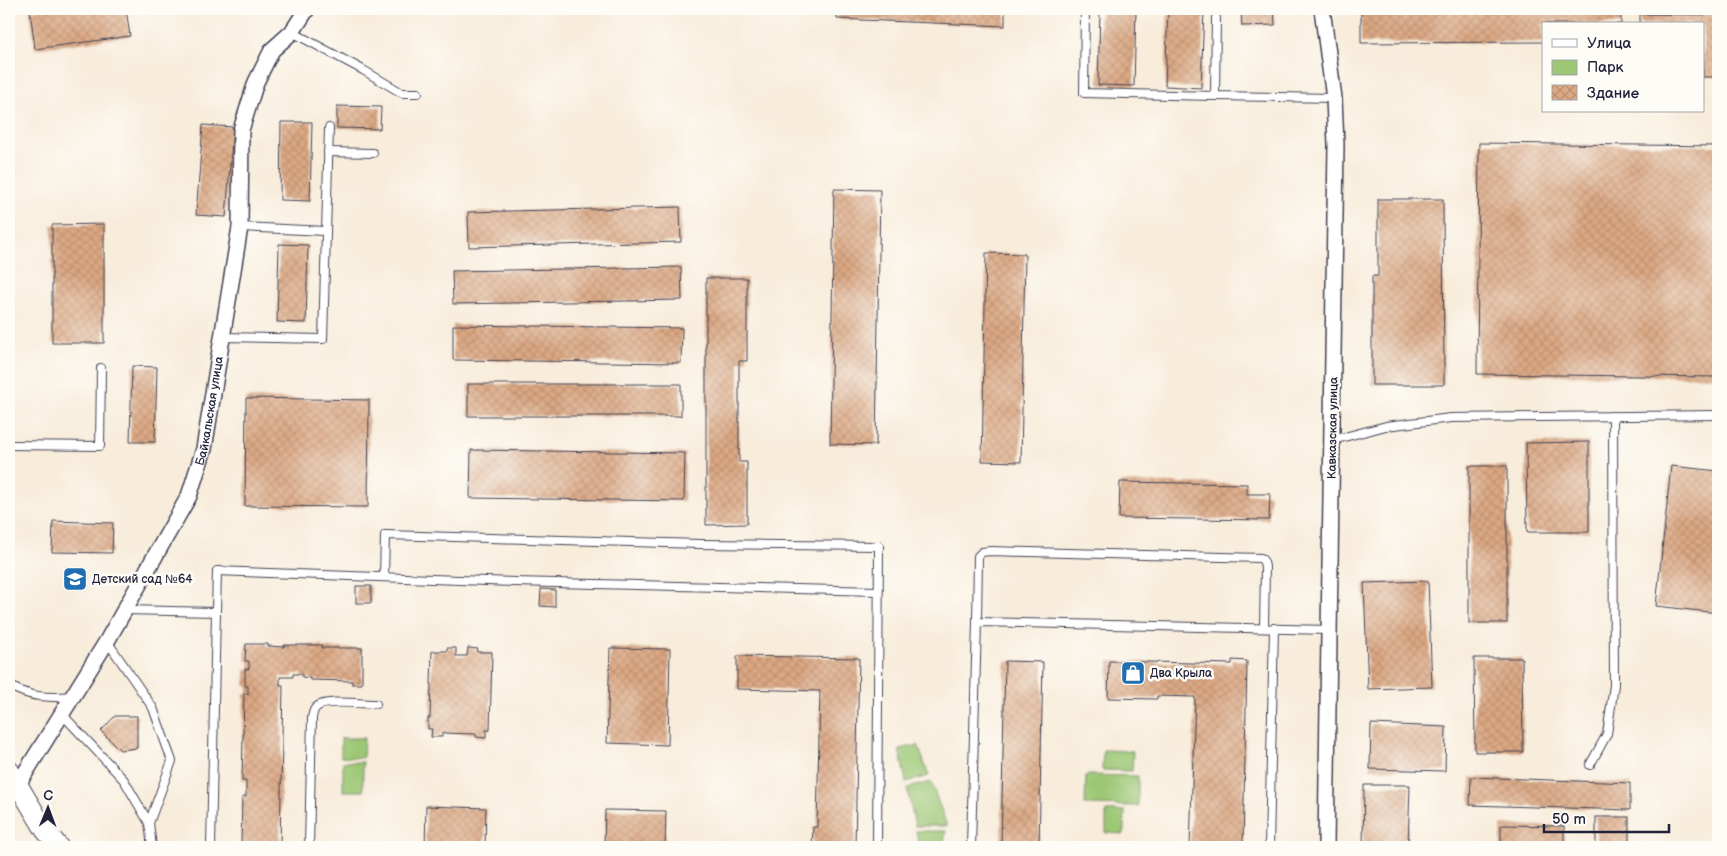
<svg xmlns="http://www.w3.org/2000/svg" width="1727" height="856" viewBox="0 0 1727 856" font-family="'Balsamiq Sans',sans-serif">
<defs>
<pattern id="building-cross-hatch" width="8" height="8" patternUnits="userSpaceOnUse" patternTransform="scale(1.25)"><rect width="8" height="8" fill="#dca883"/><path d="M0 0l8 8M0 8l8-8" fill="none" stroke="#bc9072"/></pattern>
</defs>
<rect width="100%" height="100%" fill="#fdfcf7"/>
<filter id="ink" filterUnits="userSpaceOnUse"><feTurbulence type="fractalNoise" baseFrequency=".02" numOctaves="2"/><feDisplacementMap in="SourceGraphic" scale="10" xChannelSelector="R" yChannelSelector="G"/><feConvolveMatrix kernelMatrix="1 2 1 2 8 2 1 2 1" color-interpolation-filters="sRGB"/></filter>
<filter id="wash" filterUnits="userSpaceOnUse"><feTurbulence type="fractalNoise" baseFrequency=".0096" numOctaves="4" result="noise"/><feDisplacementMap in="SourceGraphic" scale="20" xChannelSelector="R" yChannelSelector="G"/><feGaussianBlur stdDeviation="1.12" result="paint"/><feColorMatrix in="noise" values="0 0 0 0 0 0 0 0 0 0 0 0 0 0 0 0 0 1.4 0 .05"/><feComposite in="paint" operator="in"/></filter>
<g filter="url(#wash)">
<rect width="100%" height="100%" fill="#f8ecda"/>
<g fill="#9cc774" stroke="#5f7458">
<polygon points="341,738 364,738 363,758 341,757"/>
<polygon points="918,745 929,776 906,782 899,749"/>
<polygon points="1103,750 1133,751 1132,771 1102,770"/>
<rect x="343" y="762" width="20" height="29"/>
<polygon points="1086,775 1138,776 1138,806 1085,805"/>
<polygon points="931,782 947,826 915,826 907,788"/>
<polygon points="1106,811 1125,811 1124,834 1106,833"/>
<polygon points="916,831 946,831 943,847 919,847"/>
</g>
<g id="blocks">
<g fill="url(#building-cross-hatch)">
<polygon points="41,9 126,9 130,36 35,49 30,10"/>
<polygon points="837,9 1005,9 1005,26 837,19"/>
<polygon points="1100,9 1136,9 1134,86 1098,85"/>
<polygon points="1168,9 1204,9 1201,88 1165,86"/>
<polygon points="1241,9 1274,9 1275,25 1242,26"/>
<polygon points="1361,9 1621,9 1621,24 1543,24 1543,42 1361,43"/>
<polygon points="1640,14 1718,15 1718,77 1703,77 1703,24 1640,24"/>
<polygon points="337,106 381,107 380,129 337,128"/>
<polygon points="281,122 312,122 310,201 280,200"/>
<polygon points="203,125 233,127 226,217 196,215"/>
<polygon points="1479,143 1718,146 1718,377 1477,374"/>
<polygon points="834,189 880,190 876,445 830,444"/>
<polygon points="1378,199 1443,199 1444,385 1372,385 1372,276 1378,276"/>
<polygon points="680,207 681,242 469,247 468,212"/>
<polygon points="104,224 104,343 52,343 52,225"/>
<polygon points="279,244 308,245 306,323 277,322"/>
<polygon points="986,253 1025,254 1021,462 982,461"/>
<polygon points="681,267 682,300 453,304 452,271"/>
<polygon points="706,278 747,278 747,361 739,361 739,462 747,462 747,524 706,525"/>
<polygon points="453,325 682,328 681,363 453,360"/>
<polygon points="132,366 157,367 155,442 130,442"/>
<rect x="468" y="384" width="213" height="32"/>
<polygon points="246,398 369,400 368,507 245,506"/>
<polygon points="1589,442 1589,532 1527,532 1526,443"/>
<polygon points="471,450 685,453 684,501 470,498"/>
<rect x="1469" y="466" width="38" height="157"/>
<polygon points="1671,466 1718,471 1718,613 1656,606"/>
<polygon points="1120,482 1247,484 1247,494 1270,494 1269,520 1119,518"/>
<polygon points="53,521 113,523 112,553 52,552"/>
<polygon points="1428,581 1432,687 1368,689 1364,583"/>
<rect x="356" y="586" width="15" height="17"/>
<polygon points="541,589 555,590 555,607 540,606"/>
<polygon points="246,644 268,644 268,646 284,647 284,645 322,645 322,648 362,648 362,684 352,684 352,681 310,680 310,678 302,677 302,674 293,674 293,677 280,677 280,685 283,685 280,847 241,847 242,797 246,797 246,781 242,781 244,693 248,694 248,686 245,686 245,669 249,669 249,661 245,661"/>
<polygon points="447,648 456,648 456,656 467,656 468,648 478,649 477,652 492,652 490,730 486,730 486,738 476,737 476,734 442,733 442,737 431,737 432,729 428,729 428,718 430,718 432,651 447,651"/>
<polygon points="610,648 670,649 668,745 607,743"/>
<polygon points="737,656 859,658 855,847 812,847 813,827 817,827 820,691 737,689"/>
<polygon points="1474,658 1522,658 1523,752 1475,752"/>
<polygon points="1232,660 1247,661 1243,847 1190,847 1195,697 1157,696 1157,699 1108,698 1109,661 1232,664"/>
<polygon points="1005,661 1043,662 1039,847 1001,847"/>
<polygon points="115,716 137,716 137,748 120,750 101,731"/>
<polygon points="1371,724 1446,727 1445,771 1370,769"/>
<polygon points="1471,777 1630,783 1630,810 1470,805"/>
<polygon points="1364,785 1410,785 1408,847 1363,847"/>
<polygon points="426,806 486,808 485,847 425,847"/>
<polygon points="605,810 666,811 665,847 604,847"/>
<rect x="1596" y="817" width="33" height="30"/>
<polygon points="1501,825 1564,826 1564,847 1501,847"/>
<polygon points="321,845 357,846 357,847 321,847"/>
</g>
</g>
</g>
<g filter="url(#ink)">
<use href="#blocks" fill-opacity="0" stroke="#424053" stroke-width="1"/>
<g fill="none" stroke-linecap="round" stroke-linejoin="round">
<defs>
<g id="service">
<polyline points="1085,11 1084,93 1215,96"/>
<polyline points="1216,18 1215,96 1334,98"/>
<polyline points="292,32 363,70 402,93 418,93"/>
<polyline points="328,152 373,153"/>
<polyline points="240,227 325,231"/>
<polyline points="222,337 323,339 329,128"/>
<polyline points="1333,440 1386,426 1451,418 1718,415"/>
<polyline points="9,445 100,446 101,368"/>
<polyline points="384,577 385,535 700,544 879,546 877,847"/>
<polyline points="124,610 216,612 211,847"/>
<polyline points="216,612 217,571 514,582 878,591"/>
<polyline points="977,622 978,556 982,552 990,551 1261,558 1264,562 1265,567 1264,628"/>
<polyline points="107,641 153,708 172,761 149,823 152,847"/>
<path d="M9,685C29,698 49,698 72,696"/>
<polyline points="62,714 124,780 149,823"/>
<polyline points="1590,765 1607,734 1614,685 1613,416"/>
<path d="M309,847L312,718C313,712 314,707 320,705C331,700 363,704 376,704"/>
<polyline points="971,847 977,622 1330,630"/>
<polyline points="1269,847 1274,628"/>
</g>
<g id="minor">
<polyline points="1322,9 1334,98 1336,145 1326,847"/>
<path id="s1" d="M17,786L107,641L189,496L204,449L240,227L241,130L256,82L272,50L292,32L307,9"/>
</g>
<polyline id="tertiary" points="9,770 45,830 59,847"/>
</defs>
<use href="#service" stroke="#424053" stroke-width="10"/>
<use href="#minor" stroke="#424053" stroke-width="18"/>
<use href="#tertiary" stroke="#424053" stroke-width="21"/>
<use href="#service" stroke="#fff" stroke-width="8"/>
<use href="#minor" stroke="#fff" stroke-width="15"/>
<use href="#tertiary" stroke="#fff" stroke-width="19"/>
</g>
</g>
<defs>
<symbol id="school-square" viewBox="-11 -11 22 22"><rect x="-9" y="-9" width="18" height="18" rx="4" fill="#1f6fb2" stroke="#fdfcf7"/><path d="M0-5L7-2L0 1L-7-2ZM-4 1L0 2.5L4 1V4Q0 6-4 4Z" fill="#fff"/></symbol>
<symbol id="shop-square" viewBox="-11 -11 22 22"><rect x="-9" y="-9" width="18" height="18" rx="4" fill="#1f6fb2" stroke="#fdfcf7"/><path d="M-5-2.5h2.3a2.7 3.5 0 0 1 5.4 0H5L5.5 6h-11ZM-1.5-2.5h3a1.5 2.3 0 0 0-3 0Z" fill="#fff"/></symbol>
</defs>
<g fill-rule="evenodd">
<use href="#school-square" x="61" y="565" width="28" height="28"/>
<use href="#shop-square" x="1119" y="659" width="28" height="28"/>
</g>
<g text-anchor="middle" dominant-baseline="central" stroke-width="5" stroke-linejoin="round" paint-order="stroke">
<g font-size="12" fill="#22223b" stroke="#fdfcf7">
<text stroke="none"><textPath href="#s1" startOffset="425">Байкальская улица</textPath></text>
<text transform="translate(1333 428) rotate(-89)">Кавказская улица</text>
</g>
<g font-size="12" fill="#22223b" stroke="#fdfcf7" text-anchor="start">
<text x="92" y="579">Детский сад №64</text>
<text x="1150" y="673">Два Крыла</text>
</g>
</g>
<rect width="1727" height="856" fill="none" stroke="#fdfcf7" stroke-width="30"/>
<rect x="1542" y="22" width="162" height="90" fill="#fdfcf7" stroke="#a5a5ac"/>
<rect x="1552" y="39" width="25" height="8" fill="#ffffff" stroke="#a5a5ac"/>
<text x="1587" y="48" font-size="15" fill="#22223b">Улица</text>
<rect x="1552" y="60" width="25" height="15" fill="#9cc774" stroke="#a5a5ac"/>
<text x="1587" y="72" font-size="15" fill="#22223b">Парк</text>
<rect x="1552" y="85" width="25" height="15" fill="url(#building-cross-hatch)" stroke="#a5a5ac"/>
<text x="1587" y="98" font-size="15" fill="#22223b">Здание</text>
<g transform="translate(48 808) rotate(1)" stroke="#fdfcf7" stroke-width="4" paint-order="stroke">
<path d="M0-4L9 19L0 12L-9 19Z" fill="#22223b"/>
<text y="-8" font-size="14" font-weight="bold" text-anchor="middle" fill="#22223b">С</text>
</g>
<path d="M1544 824v8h125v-8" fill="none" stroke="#22223b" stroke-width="2.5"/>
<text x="1552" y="824" font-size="15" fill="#22223b" stroke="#fdfcf7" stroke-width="4" paint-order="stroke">50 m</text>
</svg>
